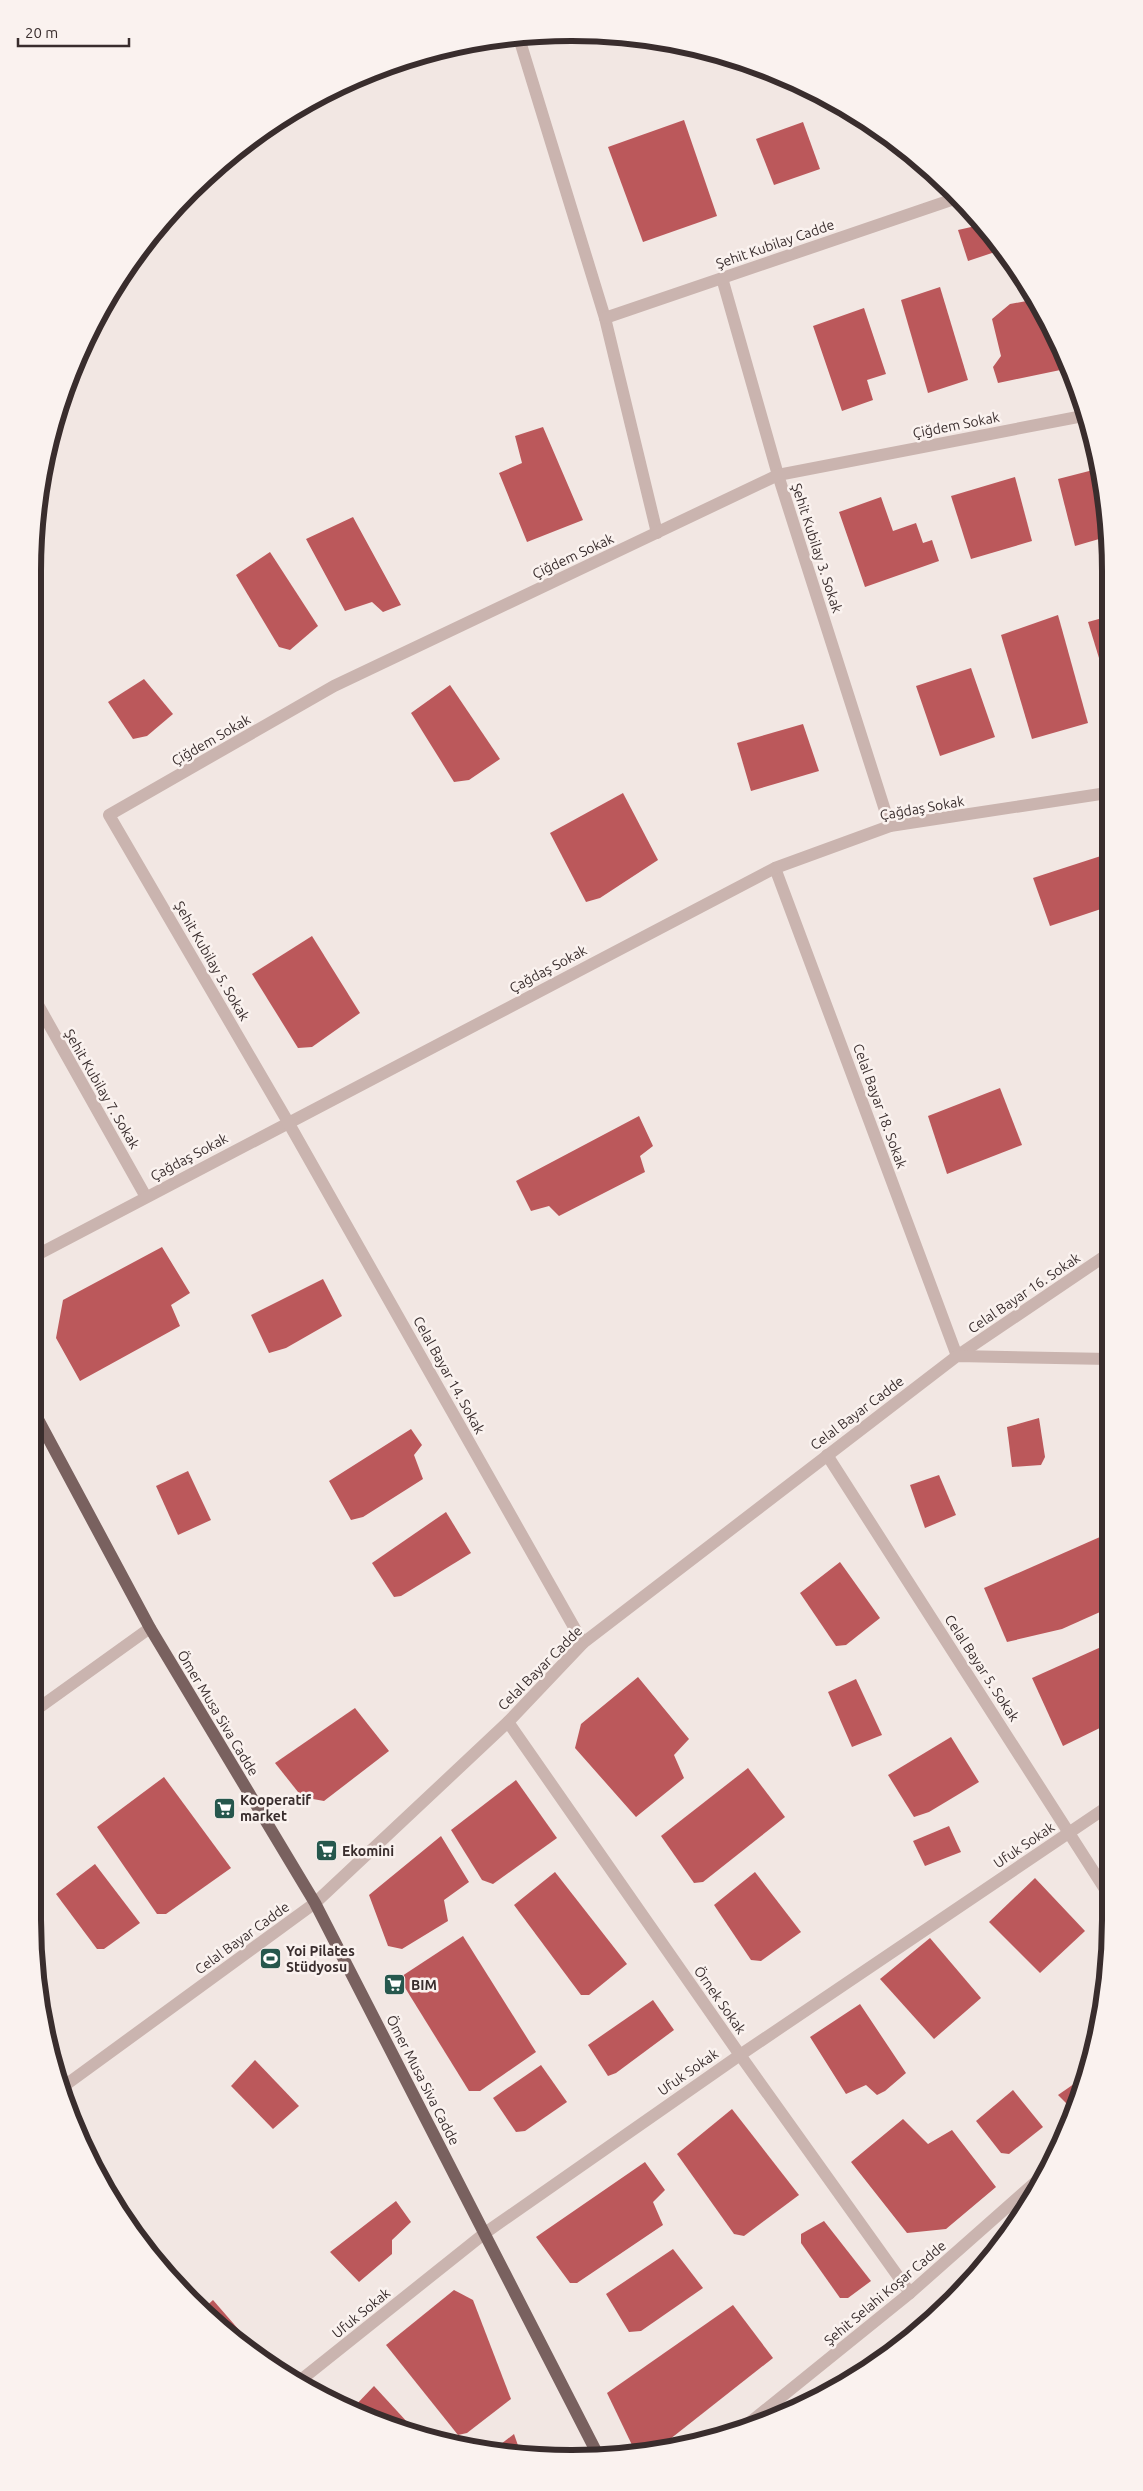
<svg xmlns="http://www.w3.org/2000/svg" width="1143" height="2491" viewBox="0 0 1143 2491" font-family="Ubuntu,sans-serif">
<rect width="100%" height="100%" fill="#f2e7e3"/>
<g fill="#bb585b">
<polygon points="684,120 717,216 643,242 608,147"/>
<polygon points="803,122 820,169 774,185 756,139"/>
<polygon points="980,225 998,242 1001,250 968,261 958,230"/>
<polygon points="940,287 968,380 928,393 901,300"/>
<polygon points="1032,300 1070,368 998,383 993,367 1001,356 992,319 1010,304"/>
<polygon points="864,308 886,374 867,380 873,400 842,411 813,326"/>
<polygon points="543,427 583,520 527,542 499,473 522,463 515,436"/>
<polygon points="1097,469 1106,501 1106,537 1075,546 1058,479"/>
<polygon points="1015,477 1032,541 971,559 951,496"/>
<polygon points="881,497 893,531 916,523 923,543 932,540 939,561 865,587 839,512"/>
<polygon points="353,517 401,605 383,612 372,602 345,611 306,539"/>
<polygon points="270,552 318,626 290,650 279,647 236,575"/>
<polygon points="1058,615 1088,723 1032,739 1001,635"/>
<polygon points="1106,617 1106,681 1088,622"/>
<polygon points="971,668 995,737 940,756 916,686"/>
<polygon points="144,679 173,714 147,736 133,739 108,702"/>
<polygon points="450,685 500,759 469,780 454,782 411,713"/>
<polygon points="803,724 819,771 751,791 737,743"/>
<polygon points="623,793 658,860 600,898 586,902 550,833"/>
<polygon points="1107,854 1107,907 1050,926 1033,878"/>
<polygon points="312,936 360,1013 312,1047 298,1048 252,974"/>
<polygon points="1000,1088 1022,1145 947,1174 928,1116"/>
<polygon points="639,1116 653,1146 640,1156 645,1172 559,1216 549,1206 531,1211 516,1181"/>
<polygon points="1108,1141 1108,1159 1100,1146"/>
<polygon points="162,1247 190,1293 171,1305 180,1326 80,1381 56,1338 63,1300"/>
<polygon points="323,1279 342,1316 286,1348 269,1353 251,1315"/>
<polygon points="1039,1418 1045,1457 1041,1465 1012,1467 1007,1427"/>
<polygon points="411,1429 422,1445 414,1455 423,1479 363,1517 351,1520 329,1481"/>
<polygon points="188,1471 211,1520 178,1535 156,1486"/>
<polygon points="939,1475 956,1515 925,1528 910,1485"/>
<polygon points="446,1512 471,1553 401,1596 394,1597 372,1563"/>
<polygon points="1109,1533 1109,1608 1062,1629 1007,1642 984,1588"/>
<polygon points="33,1559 44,1585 33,1591"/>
<polygon points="840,1562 880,1618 846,1645 836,1646 800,1593"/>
<polygon points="1110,1643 1110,1723 1063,1746 1032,1678"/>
<polygon points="638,1677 689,1739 674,1755 684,1778 636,1817 575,1748 581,1724"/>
<polygon points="856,1679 882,1735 852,1747 828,1692"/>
<polygon points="355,1708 389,1751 324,1801 302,1797 275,1763"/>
<polygon points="951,1737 979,1782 929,1812 914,1817 888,1775"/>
<polygon points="748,1768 785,1817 703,1882 694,1883 661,1836"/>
<polygon points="164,1777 231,1868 166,1914 157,1914 97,1827"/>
<polygon points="516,1780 557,1838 493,1884 482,1880 451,1830"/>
<polygon points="949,1826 961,1852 925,1866 913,1841"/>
<polygon points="441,1836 469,1882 444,1900 448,1921 402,1949 388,1946 369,1895"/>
<polygon points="95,1864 140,1923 104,1949 97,1949 56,1894"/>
<polygon points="555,1872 627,1964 589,1995 581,1995 514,1905"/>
<polygon points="755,1872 801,1932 761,1961 751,1960 714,1905"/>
<polygon points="1035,1878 1085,1931 1040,1973 989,1922"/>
<polygon points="463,1936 536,2052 480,2091 469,2091 399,1978"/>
<polygon points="930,1938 981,1998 934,2039 880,1979"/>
<polygon points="653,2000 674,2030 616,2073 608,2076 588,2045"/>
<polygon points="860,2004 906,2073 885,2091 877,2095 866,2085 846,2094 810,2037"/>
<polygon points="255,2060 299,2106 273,2129 231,2086"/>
<polygon points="541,2065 567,2102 525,2131 516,2132 493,2098"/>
<polygon points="1084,2077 1074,2111 1058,2095"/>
<polygon points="1013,2090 1043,2127 1009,2154 1001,2153 976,2121"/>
<polygon points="732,2109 799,2195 744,2236 734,2234 677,2154"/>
<polygon points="903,2119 928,2144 952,2130 996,2187 946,2229 907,2233 851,2162"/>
<polygon points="645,2162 665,2190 653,2202 663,2225 577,2283 570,2283 536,2237"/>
<polygon points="396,2201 411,2222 392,2240 392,2254 359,2282 330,2252"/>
<polygon points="824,2221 871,2281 848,2298 840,2298 801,2243 801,2234"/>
<polygon points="673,2249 703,2288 641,2331 629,2332 606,2294"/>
<polygon points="454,2290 473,2300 511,2399 467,2433 458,2435 386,2345"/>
<polygon points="213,2300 260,2354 259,2355 216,2325 202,2310"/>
<polygon points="733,2305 773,2358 660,2447 632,2445 607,2393"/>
<polygon points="374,2386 420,2436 398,2430 352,2409"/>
<polygon points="514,2434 521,2454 492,2451"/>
</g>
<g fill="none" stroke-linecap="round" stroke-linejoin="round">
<g stroke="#cab4af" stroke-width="12">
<polyline points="519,38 605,318 657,533"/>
<polyline points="722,278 778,475 890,826"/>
<polyline points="605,318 954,199"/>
<polyline points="775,868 957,1356 1108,1254"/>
<polyline points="33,996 146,1197"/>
<polyline points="33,1257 775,868 890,826 1107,793"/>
<polyline points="827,1455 1110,1897"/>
<polyline points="583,1643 288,1122 109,815 334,686 778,475 1083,416"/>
<polyline points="33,1712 150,1628"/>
<polyline points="508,1722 740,2055 910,2293"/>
<polyline points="60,2089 315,1903 508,1722 583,1643 957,1356 1109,1359"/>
<polyline points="297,2383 485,2233 740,2055 1110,1805"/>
<polyline points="738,2432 910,2293 1047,2172"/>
</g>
<polyline stroke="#79615f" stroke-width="12" points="33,1410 150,1628 315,1903 599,2457"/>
</g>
<defs>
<symbol id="supermarket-square" viewBox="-11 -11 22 22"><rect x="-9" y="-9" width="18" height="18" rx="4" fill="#26574d" stroke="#faf2ef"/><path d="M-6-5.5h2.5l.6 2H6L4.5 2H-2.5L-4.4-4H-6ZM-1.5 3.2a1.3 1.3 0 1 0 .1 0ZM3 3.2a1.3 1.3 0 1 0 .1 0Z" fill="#fff"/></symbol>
<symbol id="stadium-square" viewBox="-11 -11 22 22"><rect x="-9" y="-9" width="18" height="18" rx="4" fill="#26574d" stroke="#faf2ef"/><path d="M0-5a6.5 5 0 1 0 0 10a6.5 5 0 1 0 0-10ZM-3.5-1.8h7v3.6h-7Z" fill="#fff"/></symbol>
</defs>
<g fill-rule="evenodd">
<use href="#supermarket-square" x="212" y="1796" width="25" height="25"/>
<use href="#supermarket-square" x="314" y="1838" width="25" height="25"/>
<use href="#stadium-square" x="258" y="1946" width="25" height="25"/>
<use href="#supermarket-square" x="382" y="1972" width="25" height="25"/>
</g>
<g text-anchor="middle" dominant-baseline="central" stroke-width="5" stroke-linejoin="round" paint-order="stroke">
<g font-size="14" fill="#392d2d" stroke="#faf2ef">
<text transform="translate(775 244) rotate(-19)">Şehit Kubilay Cadde</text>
<text transform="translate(956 425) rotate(-11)">Çiğdem Sokak</text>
<text transform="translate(817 548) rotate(72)">Şehit Kubilay 3. Sokak</text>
<text transform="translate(573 556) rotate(-25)">Çiğdem Sokak</text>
<text transform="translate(211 740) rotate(-30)">Çiğdem Sokak</text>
<text transform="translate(922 808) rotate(-10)">Çağdaş Sokak</text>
<text transform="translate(212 961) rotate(60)">Şehit Kubilay 5. Sokak</text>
<text transform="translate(548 969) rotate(-28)">Çağdaş Sokak</text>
<text transform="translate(102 1089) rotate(60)">Şehit Kubilay 7. Sokak</text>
<text transform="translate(880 1106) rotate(70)">Celal Bayar 18. Sokak</text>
<text transform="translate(189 1157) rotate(-28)">Çağdaş Sokak</text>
<text transform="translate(1024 1293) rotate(-34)">Celal Bayar 16. Sokak</text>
<text transform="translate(449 1375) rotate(61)">Celal Bayar 14. Sokak</text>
<text transform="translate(857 1413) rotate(-37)">Celal Bayar Cadde</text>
<text transform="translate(540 1668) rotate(-45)">Celal Bayar Cadde</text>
<text transform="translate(982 1668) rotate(57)">Celal Bayar 5. Sokak</text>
<text transform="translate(218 1713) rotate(59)">Ömer Musa Siva Cadde</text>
<text transform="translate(1024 1845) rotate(-34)">Ufuk Sokak</text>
<text transform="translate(242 1938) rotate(-36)">Celal Bayar Cadde</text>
<text transform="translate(720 2000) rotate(55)">Örnek Sokak</text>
<text transform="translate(688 2072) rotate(-35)">Ufuk Sokak</text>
<text transform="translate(423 2080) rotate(63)">Ömer Musa Siva Cadde</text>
<text transform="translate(885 2293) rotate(-40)">Şehit Selahi Koşar Cadde</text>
<text transform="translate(361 2313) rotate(-39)">Ufuk Sokak</text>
</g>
<g font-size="14" font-weight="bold" fill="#392d2d" stroke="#faf2ef" text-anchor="start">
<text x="240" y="1800">Kooperatif<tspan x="240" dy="16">market</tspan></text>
<text x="342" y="1851">Ekomini</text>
<text x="286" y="1951">Yoi Pilates<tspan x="286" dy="16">Stüdyosu</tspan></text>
<text x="411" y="1985">BIM</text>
</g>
</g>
<path d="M0 0H1143V2491H0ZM571 41H572A530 530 0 0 1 1102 571V1920A530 530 0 0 1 572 2450H571A530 530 0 0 1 41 1920V571A530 530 0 0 1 571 41Z" fill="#faf2ef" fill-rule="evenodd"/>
<path fill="none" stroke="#392d2d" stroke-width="6" d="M571 41H572A530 530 0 0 1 1102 571V1920A530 530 0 0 1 572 2450H571A530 530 0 0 1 41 1920V571A530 530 0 0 1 571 41Z"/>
<path d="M18 38v8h111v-8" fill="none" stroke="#392d2d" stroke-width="2.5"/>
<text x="25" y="38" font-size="15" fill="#392d2d" stroke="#faf2ef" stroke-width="4" paint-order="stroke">20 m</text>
</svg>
